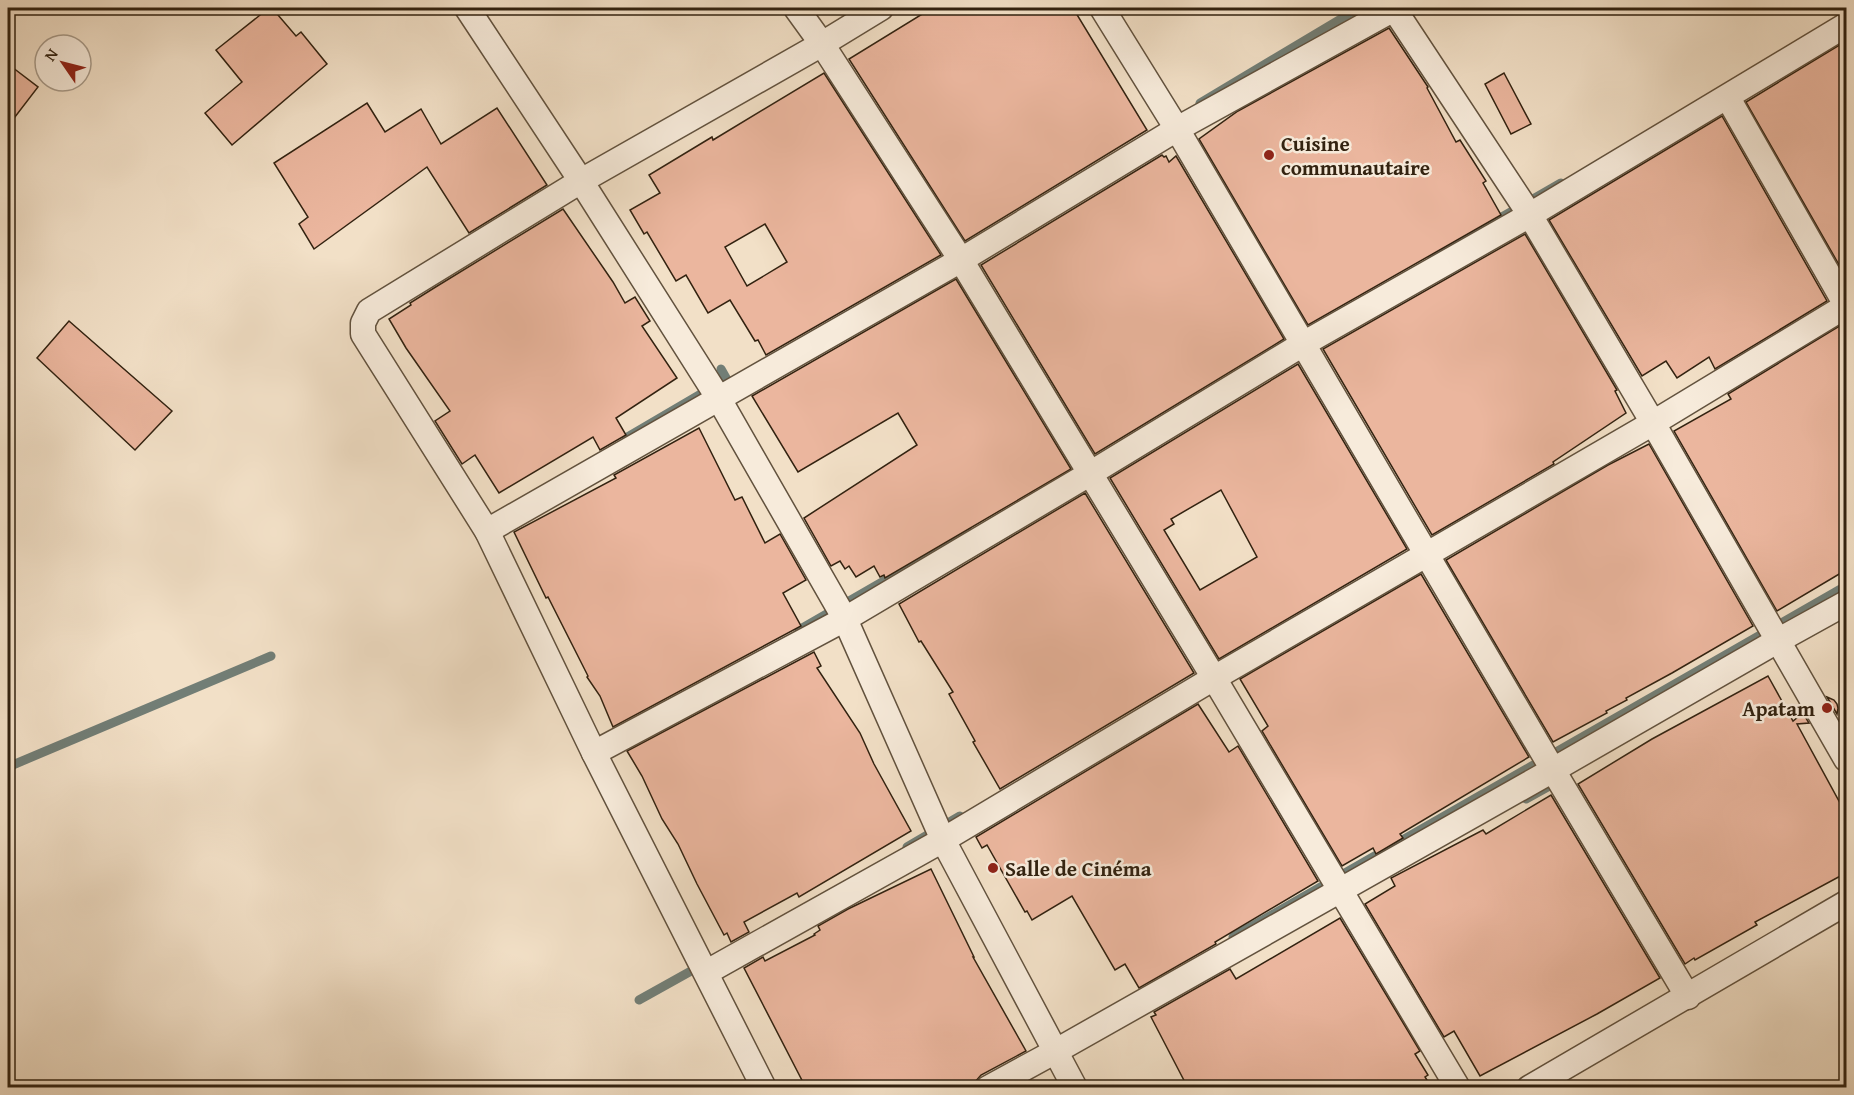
<svg xmlns="http://www.w3.org/2000/svg" width="1854" height="1095" viewBox="0 0 1854 1095" font-family="'Gentium Book Plus',serif">
<rect width="100%" height="100%" fill="#f2e0c7"/>
<filter id="stains"><feTurbulence type="fractalNoise" baseFrequency=".00333" numOctaves="4"/><feColorMatrix values="0 0 0 0 .2 0 0 0 0 .09 0 0 0 0 .02 0 0 0 .5 -.17"/></filter>
<radialGradient id="worn" r=".72"><stop offset=".6" stop-color="#630" stop-opacity="0"/><stop offset="1" stop-color="#630" stop-opacity=".3"/></radialGradient>
<g fill="none" stroke-linecap="round" stroke-linejoin="round">
<g stroke="#727e76" stroke-width="9">
<polyline points="1200,103 1359,8"/>
<polyline points="1432,257 1561,183"/>
<polyline points="721,369 730,385 735,382"/>
<polyline points="626,438 701,394"/>
<polyline points="799,630 969,532"/>
<polyline points="8,767 271,656"/>
<polyline points="1526,799 1553,784 1556,789"/>
<polyline points="907,847 960,816"/>
<polyline points="1233,937 1846,586"/>
<polyline points="639,1000 700,966"/>
</g>
</g>
<g fill="#ebb69e" stroke="#322210" stroke-width="1.5" fill-rule="evenodd">
<polygon points="269,8 272,8 296,36 301,32 327,64 232,145 205,113 242,82 216,50"/>
<polygon points="932,8 1073,8 1147,130 965,241 849,59"/>
<polygon points="1389,28 1428,87 1427,88 1456,142 1460,140 1486,181 1483,183 1501,215 1308,325 1199,139 1238,111"/>
<polygon points="1846,41 1846,277 1746,102"/>
<polygon points="8,64 38,87 8,126"/>
<path d="M824,73L941,255L766,355L758,340L755,341L730,300L708,313L686,275L676,281L647,232L644,234L630,210L660,193L649,175L712,137L713,140ZM765,224L787,262L747,286L725,247Z"/>
<polygon points="1504,73 1531,124 1511,134 1485,84"/>
<polygon points="367,103 385,132 421,109 441,144 497,108 547,185 469,233 427,167 314,249 299,224 308,217 274,163"/>
<polygon points="1722,116 1827,301 1715,369 1709,357 1677,378 1666,361 1642,376 1549,220"/>
<polygon points="1162,155 1164,157 1166,156 1169,162 1176,156 1284,339 1095,454 981,265"/>
<polygon points="563,209 613,282 625,303 635,297 650,321 642,326 677,378 616,418 626,435 600,450 593,437 499,493 475,455 462,464 435,421 450,411 406,348 389,319 411,305 410,303 434,288"/>
<polygon points="1525,234 1617,390 1615,391 1626,413 1553,462 1554,464 1432,535 1323,349"/>
<polygon points="956,279 1071,469 885,578 884,575 880,577 874,566 856,577 849,566 845,569 840,561 831,566 804,518 917,445 898,413 798,472 752,396"/>
<polygon points="69,321 172,411 135,450 37,358"/>
<polygon points="1846,322 1846,570 1777,611 1674,431 1731,399 1728,394"/>
<path d="M1298,364L1407,549L1219,659L1110,478ZM1221,490L1257,557L1200,590L1164,530L1174,524L1171,519Z"/>
<polygon points="699,428 735,500 742,497 765,543 780,534 806,580 783,593 801,626 613,727 600,696 587,677 588,676 548,597 546,598 514,532 616,478 614,475"/>
<polygon points="1649,444 1753,626 1672,673 1626,698 1627,700 1606,711 1607,713 1553,742 1446,560 1608,465"/>
<polygon points="1085,493 1194,673 1000,789 973,742 975,741 949,694 953,692 921,641 919,642 899,604"/>
<polygon points="1421,574 1529,757 1400,834 1403,838 1376,854 1373,848 1342,866 1262,731 1268,726 1240,679"/>
<polygon points="814,652 821,666 817,668 860,733 874,764 911,831 799,897 797,893 744,922 749,932 731,942 727,933 724,935 697,884 678,844 662,819 642,776 627,751"/>
<polygon points="1768,676 1793,721 1803,713 1809,723 1797,724 1846,814 1846,873 1755,922 1757,925 1695,960 1694,958 1685,964 1578,784 1652,739"/>
<polygon points="1827,697 1834,700 1837,704 1838,708 1837,714"/>
<polygon points="1198,704 1229,752 1238,746 1318,881 1215,942 1216,944 1139,988 1125,964 1115,970 1072,896 1032,920 1027,911 1025,912 987,845 982,848 976,837"/>
<polygon points="1551,795 1660,978 1597,1014 1480,1076 1454,1031 1444,1037 1365,904 1395,886 1391,878 1483,830 1486,834"/>
<polygon points="931,869 974,957 973,957 1026,1051 981,1075 975,1082 966,1088 806,1088 744,968 763,957 765,961 815,935 814,934 820,930 818,926 848,909"/>
<polygon points="1340,918 1420,1051 1415,1054 1428,1075 1425,1077 1432,1088 1188,1088 1151,1017 1156,1015 1154,1012 1230,969 1236,979"/>
</g>
<g fill="none" stroke-linecap="round" stroke-linejoin="round">
<defs>
<g id="street">
<polyline points="467,8 581,181 719,399 845,619 943,840 1075,1088"/>
<polyline points="796,8 822,44 961,260 1214,678 1458,1088"/>
<polyline points="1102,8 1177,129 1553,770 1688,997"/>
<polyline points="1728,98 1846,305"/>
<polyline points="487,531 961,260 1177,129 1394,9 1530,215 1653,423 1846,759"/>
<polyline points="594,753 845,619 1091,473 1303,344 1530,215 1846,25"/>
<polyline points="707,972 943,840 1214,678 1653,423 1846,306"/>
<polyline points="764,1088 594,753 487,531 363,334 363,323 369,311 581,181 822,44 881,8"/>
<polyline points="988,1088 1056,1051 1553,770 1779,640 1846,603"/>
<polyline points="1529,1088 1846,903"/>
</g>
</defs>
<use href="#street" stroke="#62523e" stroke-width="27"/>
<use href="#street" stroke="#f7ebdb" stroke-width="24"/>
</g>
<g fill="#8f2418" stroke="#f7ebdb" stroke-width="2">
<circle cx="1269" cy="155" r="6"/>
<circle cx="1827" cy="708" r="6"/>
<circle cx="993" cy="868" r="6"/>
</g>
<g text-anchor="middle" dominant-baseline="central" stroke-width="5" stroke-linejoin="round" paint-order="stroke">
<g font-size="21" font-weight="bold" fill="#322210" stroke="#f7ebdb" text-anchor="start">
<text x="1281" y="143">Cuisine<tspan x="1281" dy="24">communautaire</tspan></text>
<text x="1815" y="708" text-anchor="end">Apatam</text>
<text x="1005" y="868">Salle de Cinéma</text>
</g>
</g>
<rect width="1854" height="1095" fill="none" stroke="#f2e0c7" stroke-width="30"/>
<rect x="9" y="9" width="1836" height="1077" fill="none" stroke="#322210" stroke-width="3"/>
<rect x="15" y="15" width="1824" height="1065" fill="none" stroke="#322210" stroke-width="1.5"/>
<g transform="translate(63 63) rotate(305)"><circle r="28" fill="#f7ebdb" stroke="#a89b8a" stroke-width="1.5"/>
<path d="M0-4.5L10 22L0 15L-10 22Z" fill="#8f2418"/>
<text y="-9" font-size="16" font-weight="bold" text-anchor="middle" fill="#322210">N</text>
</g>
<rect width="100%" height="100%" filter="url(#stains)"/>
<rect width="100%" height="100%" fill="url(#worn)"/>
</svg>
